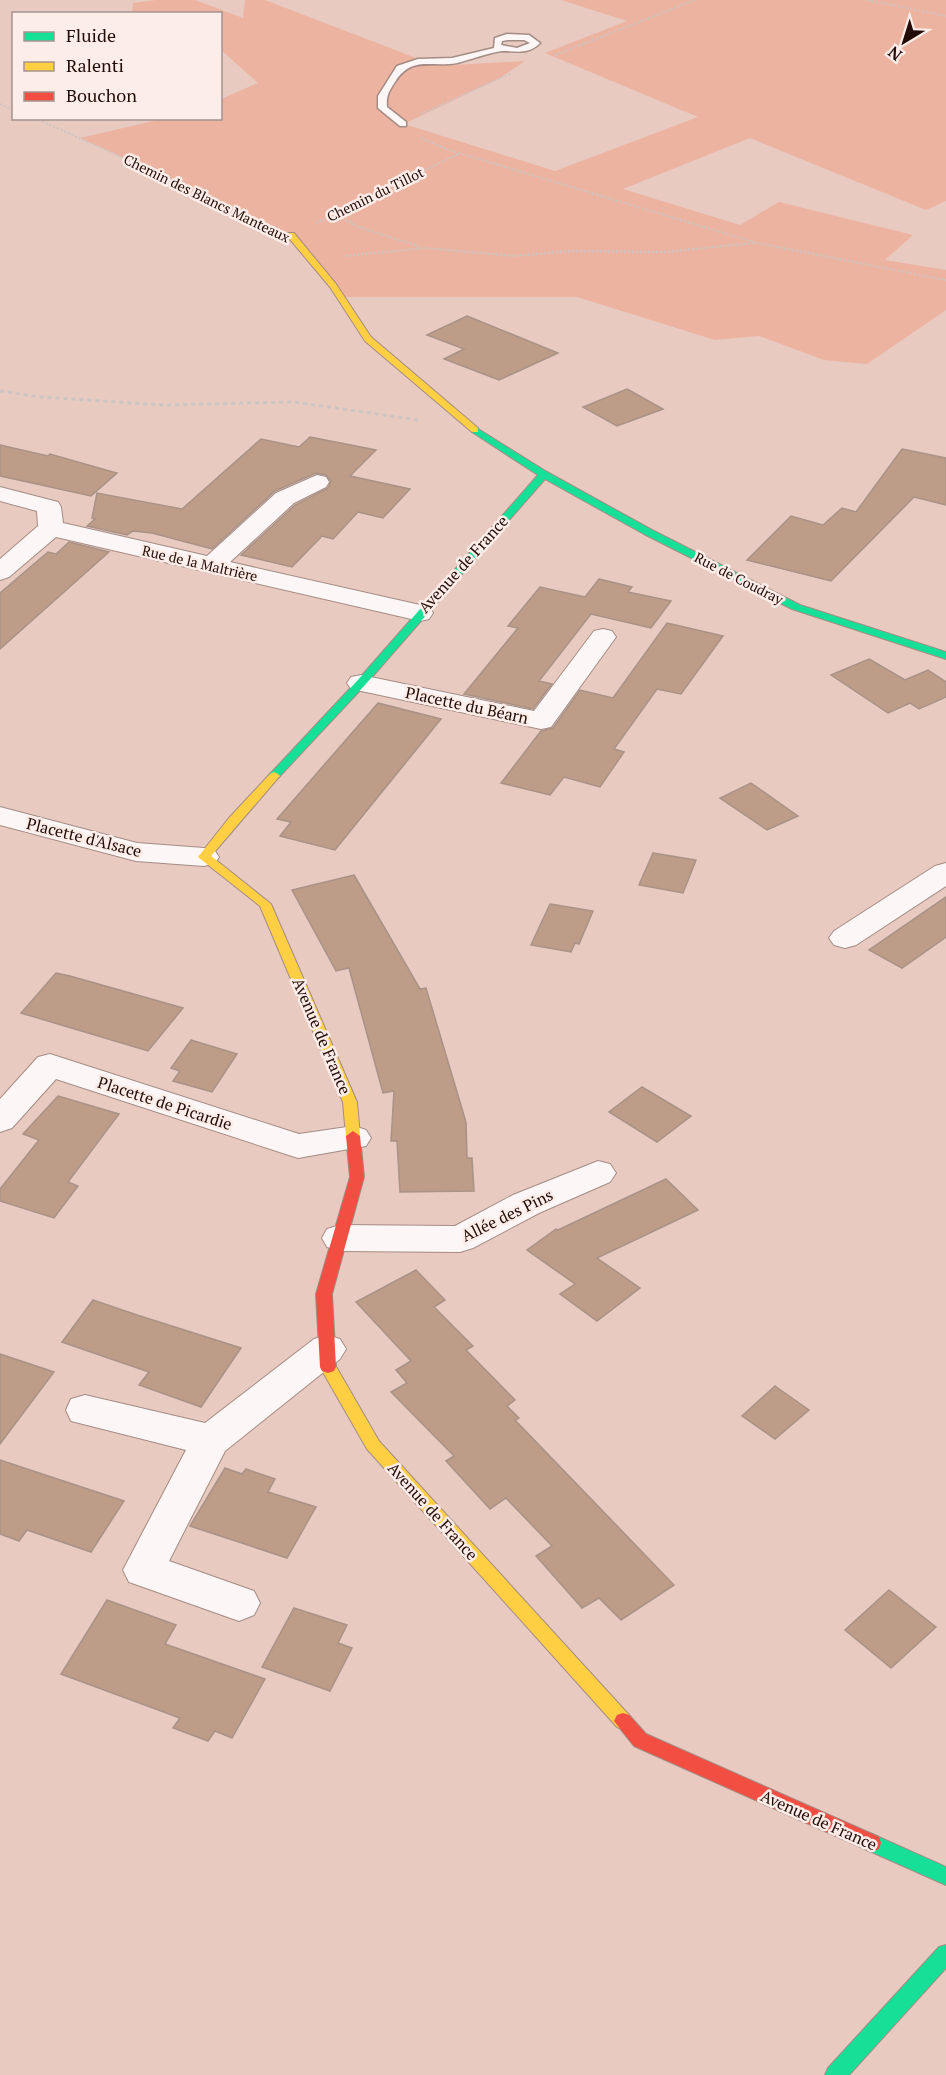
<svg xmlns="http://www.w3.org/2000/svg" width="946" height="2075" viewBox="0 0 946 2075" font-family="'PT Serif',serif">
<rect width="100%" height="100%" fill="#e8cac1"/>
<polygon fill="#ecb3a1" points="156,0 195,0 243,18 245,0 265,0 437,66 525,61 500,78 404,124 555,171 698,117 545,53 627,21 561,0 946,0 946,201 926,210 750,138 623,189 740,225 779,202 913,235 885,260 946,270 946,310 867,364 824,360 759,336 715,340 577,297 341,297 291,235 80,138 162,119 220,118 221,99 258,83 221,50 220,14 132,13 133,3"/>
<g fill="#bd9d87" stroke="#a99287" stroke-width="1.5">
<polygon points="467,316 558,353 499,380 444,359 464,349 427,335"/>
<polygon points="627,389 663,409 617,426 583,407"/>
<polygon points="310,437 376,450 350,476 410,489 383,518 358,512 333,539 322,536 292,567 241,555 295,505 328,488 331,481 326,475 316,473 275,491 212,549 152,533 133,531 127,535 87,526 95,519 92,518 97,493 182,509 261,439 299,447"/>
<polygon points="0,445 48,456 50,454 117,473 91,496 0,476"/>
<polygon points="902,449 946,458 946,505 914,497 831,581 747,560 791,516 823,525 842,508 856,512"/>
<polygon points="69,542 109,552 0,649 0,593 48,552 56,554"/>
<polygon points="599,579 632,587 628,592 671,601 651,628 591,614 539,681 552,684 533,709 464,694 518,628 508,626 540,587 585,597"/>
<polygon points="667,623 723,636 681,694 657,689 614,749 624,752 600,787 564,777 550,795 501,783 541,731 553,728 580,690 613,698"/>
<polygon points="869,659 905,680 928,670 946,682 946,697 919,709 910,703 888,713 831,675"/>
<polygon points="378,703 441,719 335,850 280,836 291,822 277,819"/>
<polygon points="751,783 798,816 767,830 720,798"/>
<polygon points="653,853 696,860 683,893 639,885"/>
<polygon points="354,875 420,989 426,988 466,1122 467,1158 472,1158 474,1191 400,1192 397,1141 391,1141 394,1091 383,1093 349,968 336,971 292,890"/>
<polygon points="946,897 946,937 902,968 869,950"/>
<polygon points="550,904 593,911 579,944 575,943 571,952 531,945"/>
<polygon points="56,973 70,976 183,1008 148,1051 21,1013"/>
<polygon points="191,1040 237,1054 212,1092 173,1081 180,1071 171,1068"/>
<polygon points="642,1087 691,1116 657,1142 609,1112"/>
<polygon points="58,1096 119,1114 68,1182 78,1186 54,1218 0,1201 0,1189 39,1140 23,1134"/>
<polygon points="666,1179 698,1210 597,1258 640,1288 597,1321 560,1294 575,1284 527,1250 556,1229 558,1230"/>
<polygon points="416,1270 445,1300 434,1307 473,1346 466,1350 515,1400 507,1406 519,1418 515,1420 674,1585 621,1620 599,1598 582,1608 536,1556 552,1546 506,1498 490,1509 446,1461 454,1456 391,1392 407,1383 396,1370 411,1361 356,1302"/>
<polygon points="93,1300 137,1315 241,1348 201,1407 139,1385 149,1372 62,1342"/>
<polygon points="0,1354 54,1372 0,1444"/>
<polygon points="775,1386 809,1410 775,1439 742,1416"/>
<polygon points="0,1460 27,1469 124,1501 91,1552 27,1530 19,1541 0,1534"/>
<polygon points="225,1468 242,1474 246,1469 275,1479 268,1492 316,1507 287,1558 190,1526"/>
<polygon points="889,1590 936,1627 891,1668 845,1630"/>
<polygon points="107,1600 176,1625 165,1644 265,1679 232,1738 215,1731 208,1741 173,1728 180,1718 61,1674"/>
<polygon points="294,1608 347,1625 338,1643 352,1648 330,1691 262,1667"/>
</g>
<g fill="none" stroke-linecap="round" stroke-linejoin="round">
<defs>
<path id="lane" d="M507,34L529,35L540,43C528,55 517,51 502,51C491,52 469,60 457,63C431,68 412,55 395,82C389,91 386,96 387,107L406,122V126H400L378,108V96L397,66L418,59L452,58L494,48L495,38ZM508,40H524L530,43L517,48L501,45L502,41Z"/>
<g id="street">
<polygon points="317,475 326,477 329,482 326,487 294,503 230,562 429,607 433,613 429,619 420,621 56,537 9,577 0,580 0,559 38,526 37,511 0,501 0,487 58,502 61,507 63,523 207,556 276,493"/>
<polygon points="603,629 612,631 616,637 551,727 541,729 361,691 351,689 347,683 351,677 361,675 534,711 594,631"/>
<polygon points="0,807 137,843 204,848 215,851 219,857 215,863 204,866 136,861 0,825"/>
<polygon points="946,863 946,886 856,945 845,948 834,945 829,938 834,931 935,866"/>
<polygon points="50,1054 299,1134 354,1126 366,1130 371,1138 366,1146 298,1158 56,1079 12,1128 0,1132 0,1099 38,1057"/>
<polygon points="598,1161 610,1164 616,1173 610,1182 539,1213 473,1248 460,1252 340,1251 327,1247 322,1238 327,1229 340,1225 455,1226 513,1195"/>
<polygon points="327,1335 340,1339 346,1349 340,1359 225,1451 169,1561 254,1591 260,1603 254,1615 239,1621 129,1582 123,1570 186,1450 71,1421 66,1410 71,1399 85,1395 205,1423 314,1339"/>
</g>
<g id="fast">
<polygon points="475,427 547,472 652,530 800,605 946,652 946,659 792,609 644,534 545,479 365,685 278,778 270,778 268,776 270,774 357,681 538,475 472,432 472,428"/>
<polygon points="872,1834 946,1867 946,1885 865,1849 863,1843 865,1837"/>
<polygon points="946,1945 946,1968 849,2075 825,2075 828,2068 939,1947"/>
</g>
<g id="slow">
<polygon points="288,233 294,233 336,284 371,337 478,428 478,432 472,432 365,341 330,287 288,237"/>
<polygon points="274,772 278,774 280,776 278,778 211,856 271,904 357,1102 360,1136 353,1141 346,1136 343,1102 260,906 198,857 229,818 270,774"/>
<polygon points="328,1361 334,1363 379,1441 629,1715 632,1721 629,1727 623,1729 617,1727 367,1449 320,1367 322,1363"/>
</g>
<g id="jam">
<polygon points="353,1131 360,1136 364,1177 332,1294 336,1367 334,1371 328,1373 322,1371 320,1367 316,1294 350,1177 346,1136"/>
<polygon points="623,1713 629,1715 646,1734 879,1837 881,1843 879,1849 872,1852 865,1849 634,1746 614,1721 617,1715"/>
</g>
</defs>
<use href="#lane" stroke="#a48c84" stroke-width="3"/>
<use href="#street" stroke="#a48c84" stroke-width="2"/>
<use href="#fast" stroke="#a48c84" stroke-width="2"/>
<use href="#slow" stroke="#a48c84" stroke-width="2"/>
<use href="#jam" stroke="#a48c84" stroke-width="2"/>
<g stroke="#cec5c3" stroke-width="2" stroke-dasharray="2 2" stroke-linecap="butt">
<polyline points="867,0 946,16"/>
<polyline points="555,55 695,0"/>
<polyline points="0,104 14,110"/>
<polyline points="421,114 512,73"/>
<polyline points="35,118 266,223"/>
<polyline points="421,138 449,150 757,243 946,280"/>
<polyline points="335,214 356,226 421,247"/>
<polyline points="316,223 458,154"/>
<polyline points="345,256 425,248 515,256 570,251 664,252 754,243"/>
</g>
<polyline stroke="#cec5c3" stroke-width="3" stroke-dasharray="4 4" stroke-linecap="butt" points="0,391 40,397 164,405 294,402 418,420"/>
<use href="#lane" fill="#fcf7f6" fill-rule="evenodd"/>
<use href="#street" fill="#fcf7f6" fill-rule="evenodd"/>
<use href="#fast" fill="#16e098" fill-rule="evenodd"/>
<use href="#slow" fill="#ffcf43" fill-rule="evenodd"/>
<use href="#jam" fill="#f24e42" fill-rule="evenodd"/>
</g>
<g text-anchor="middle" dominant-baseline="central" stroke-width="5" stroke-linejoin="round" paint-order="stroke">
<g font-size="14" fill="#230c05" stroke="#fcede9">
<text transform="translate(375 194) rotate(-26)">Chemin du Tillot</text>
<text transform="translate(207 198) rotate(26)">Chemin des Blancs Manteaux</text>
<text transform="translate(200 563) rotate(13)">Rue de la Maltrière</text>
<text transform="translate(739 578) rotate(27)">Rue de Coudray</text>
</g>
<g font-size="16" fill="#230c05" stroke="#fcede9">
<text transform="translate(463 564) rotate(-48)">Avenue de France</text>
<text transform="translate(467 705) rotate(12)">Placette du Béarn</text>
<text transform="translate(84 837) rotate(14)">Placette d'Alsace</text>
<text transform="translate(322 1036) rotate(67)">Avenue de France</text>
<text transform="translate(165 1103) rotate(18)">Placette de Picardie</text>
<text transform="translate(507 1215) rotate(-26)">Allée des Pins</text>
<text transform="translate(433 1511) rotate(48)">Avenue de France</text>
<text transform="translate(819 1820) rotate(24)">Avenue de France</text>
</g>
</g>
<rect x="12" y="12" width="210" height="108" fill="#fcede9" stroke="#a5938e" stroke-width="1.5"/>
<rect x="24" y="32" width="30" height="9" fill="#16e098" stroke="#a5938e" stroke-width="1.5"/>
<text x="66" y="42" font-size="18" fill="#230c05">Fluide</text>
<rect x="24" y="62" width="30" height="9" fill="#ffcf43" stroke="#a5938e" stroke-width="1.5"/>
<text x="66" y="72" font-size="18" fill="#230c05">Ralenti</text>
<rect x="24" y="92" width="30" height="9" fill="#f24e42" stroke="#a5938e" stroke-width="1.5"/>
<text x="66" y="102" font-size="18" fill="#230c05">Bouchon</text>
<g transform="translate(904 42) rotate(218)" stroke="#fcede9" stroke-width="4.5" paint-order="stroke">
<path d="M0-4.5L10 22L0 15L-10 22Z" fill="#230c05"/>
<text y="-9" font-size="16" font-weight="bold" text-anchor="middle" fill="#230c05">N</text>
</g>
</svg>
